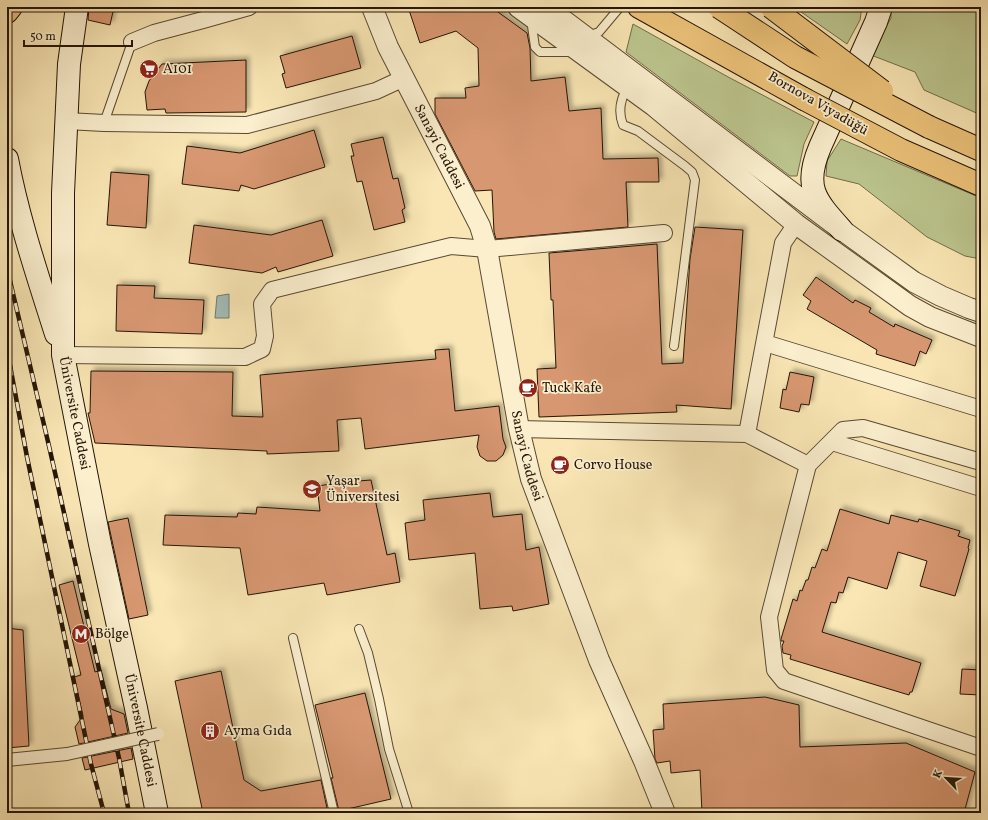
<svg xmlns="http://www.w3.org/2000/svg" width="988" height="820" viewBox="0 0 988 820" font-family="Vollkorn,serif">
<defs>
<filter id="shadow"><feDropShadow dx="3.5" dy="-3.5" stdDeviation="2" flood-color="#0004"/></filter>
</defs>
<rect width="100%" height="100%" fill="#f9e6b4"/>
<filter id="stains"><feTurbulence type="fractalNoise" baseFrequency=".005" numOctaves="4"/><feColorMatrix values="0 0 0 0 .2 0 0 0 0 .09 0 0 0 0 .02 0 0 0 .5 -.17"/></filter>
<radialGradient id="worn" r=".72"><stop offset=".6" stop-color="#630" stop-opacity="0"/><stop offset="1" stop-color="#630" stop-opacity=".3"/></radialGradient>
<g fill="#bcc58e" stroke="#706d4a">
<polygon points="794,7 862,7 860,20 847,44"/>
<polygon points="891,7 970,7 981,12 981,115 924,90 915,72 871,55 891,18"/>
<polygon points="633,24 730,78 814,122 804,144 797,176 790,176 626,52"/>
<polygon points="841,139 981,198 981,259 965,256 927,237 859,184 826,176 827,161"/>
</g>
<polygon fill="#a3bdb8" stroke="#717a71" points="229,294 229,318 215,318 217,296"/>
<g fill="#d79771" stroke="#251506" filter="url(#shadow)">
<polygon points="89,7 114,7 110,25 88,20"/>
<polygon points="408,7 491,7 527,33 530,48 531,81 565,77 569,111 601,108 603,159 658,158 659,182 626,182 628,227 496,239 494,232 492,190 475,191 435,114 435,98 466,98 465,88 479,86 478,48 456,31 420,43"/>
<polygon points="352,36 361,68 286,88 282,74 285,73 280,56"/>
<polygon points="246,60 246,112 166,113 165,109 147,110 145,92 149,81 162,64"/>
<polygon points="314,130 325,167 254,189 241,185 239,191 182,184 187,146 240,153"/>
<polygon points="383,137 393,179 398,178 405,208 402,210 405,222 374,230 362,181 357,182 351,156 354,156 351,144"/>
<polygon points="111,172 149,175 146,228 107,225"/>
<polygon points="322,220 333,256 278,272 276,267 262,273 189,263 194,225 271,235"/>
<polygon points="695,227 743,230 731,409 676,405 677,412 539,417 537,369 556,368 553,300 551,300 549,253 657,244 662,364 683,363 690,259"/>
<polygon points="816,277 853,303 855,300 871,308 869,312 894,327 895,324 932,340 926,354 920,351 915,366 876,354 877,350 807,309 811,301 803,295"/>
<polygon points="117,285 155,286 154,298 204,300 202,334 116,331"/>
<polygon points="449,349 455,411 499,406 503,439 506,447 503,455 496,461 487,461 480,456 477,447 479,435 365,449 361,418 337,420 339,451 267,454 267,451 95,443 88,413 90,413 91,371 233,372 232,416 263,417 260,375 436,359 435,350"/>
<polygon points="790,372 814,377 809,405 801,404 799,412 780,408 783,389 786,390"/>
<polygon points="371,480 387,555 395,553 400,582 327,595 324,583 248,595 240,548 163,545 165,515 237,517 238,513 256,514 257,507 320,511 317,486 346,482"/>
<polygon points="490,493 493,517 522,514 526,550 539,547 549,604 513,611 512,606 480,609 475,553 409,560 405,523 425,520 423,500"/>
<polygon points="840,509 889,524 891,515 918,522 919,519 960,531 958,536 970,540 968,548 969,549 955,596 920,586 927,561 898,552 887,589 848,577 843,593 839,592 836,603 831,602 822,632 921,663 912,692 910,692 909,695 790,659 791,655 783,653 782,646 784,641 781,641 781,639 793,599 797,601 800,590 802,591 806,580 808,580 812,567 815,568 822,549 827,551"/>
<polygon points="128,518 148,615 129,619 108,522"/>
<polygon points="73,581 95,672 101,670 111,709 124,714 128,733 79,744 75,727 83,716 74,677 81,675 59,585"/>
<polygon points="7,628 23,630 29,746 7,748"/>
<polygon points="962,669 981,670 981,695 960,694"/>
<polygon points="221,671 244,780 261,791 321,780 328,813 203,813 175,681"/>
<polygon points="365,693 391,799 339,811 331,778 333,778 315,705"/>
<polygon points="765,697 799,705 800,747 906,743 975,772 964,813 702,813 700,770 671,773 670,761 657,763 655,759 653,730 664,729 663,704"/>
<polygon points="131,748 133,759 85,770 82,758"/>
</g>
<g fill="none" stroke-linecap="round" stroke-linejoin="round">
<defs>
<g id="service">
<polyline points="531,19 535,47 540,52 573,52"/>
<polyline points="588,36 599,32 620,7"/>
<path d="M627,88C620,100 618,112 623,125L638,131L685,166L692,172L695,180L674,346"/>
<polyline points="104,123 132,42"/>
<polyline points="359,629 368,653 379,699 389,749 409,813"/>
<polyline points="293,638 334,813"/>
</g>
<g id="minor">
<polyline points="132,42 154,33 203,20 249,7"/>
<polyline points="67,121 104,123 247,125 376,91 404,78"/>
<polyline points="765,343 981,409"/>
<polyline points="63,355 245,357 262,349 265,336 262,304 272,290 451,246 487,249 664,233"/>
<polyline points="519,429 747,434 808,465"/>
<polyline points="747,434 783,243 796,224"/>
<polyline points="832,442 981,488"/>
<polyline points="981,462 863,428 843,430 808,465 769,617 775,670 784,681 981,748"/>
</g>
<g id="tertiary">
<path id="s1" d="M372,7L388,47L480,226L487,249L519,429L531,479L599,660L644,761L665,813"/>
<polyline points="518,7 654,106 796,224 910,306 930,317 981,337"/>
<polyline points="546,7 842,230 914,282 941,296 969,308 981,312"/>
</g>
<g id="secondary">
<path id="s2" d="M77,7L69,64L63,193V355L100,544L136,708L157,813"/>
<path d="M7,159C18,218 38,277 56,334"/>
<path d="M842,230C815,200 803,187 820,147L876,22L881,7"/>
</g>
<polyline id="primary" points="7,12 11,7"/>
<g id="motorway">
<polyline points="639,7 804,99"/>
<polyline points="929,127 981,150"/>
</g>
</defs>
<use href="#service" stroke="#5a4932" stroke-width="10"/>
<use href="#minor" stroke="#5a4932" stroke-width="18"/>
<use href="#tertiary" stroke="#5a4932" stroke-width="22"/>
<use href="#secondary" stroke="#251506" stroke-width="24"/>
<use href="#primary" stroke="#251506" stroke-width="24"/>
<use href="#motorway" stroke="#251506" stroke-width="24"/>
<use href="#service" stroke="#fbefce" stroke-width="8"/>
<use href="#minor" stroke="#fbefce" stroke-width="16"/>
<use href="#tertiary" stroke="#fbefce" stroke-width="20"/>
<use href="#secondary" stroke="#fbefce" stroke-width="22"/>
<use href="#primary" stroke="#ecc37a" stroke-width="22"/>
<use href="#motorway" stroke="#ecc37a" stroke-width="22"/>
<defs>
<g id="rail">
<polyline points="7,268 49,446 119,758 129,813"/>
<polyline points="7,349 27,457 91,764 104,813"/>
</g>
</defs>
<use href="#rail" stroke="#251506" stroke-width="4.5"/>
<use href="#rail" stroke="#fbefce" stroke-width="3" stroke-dasharray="9" stroke-linecap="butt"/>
<defs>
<polyline id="pedestrian-bridge" points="7,760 67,754 158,734"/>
<g id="motorway-bridge">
<polyline points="719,7 795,57 929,127"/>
<polyline points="771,7 882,91"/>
<polyline points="804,99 901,150 981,185"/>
</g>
</defs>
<use href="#pedestrian-bridge" stroke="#5a4932" stroke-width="14" stroke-linecap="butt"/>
<use href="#motorway-bridge" stroke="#251506" stroke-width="24" stroke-linecap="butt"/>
<use href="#pedestrian-bridge" stroke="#fbefce" stroke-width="12"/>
<use href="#motorway-bridge" stroke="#ecc37a" stroke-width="22"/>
</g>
<defs>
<symbol id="supermarket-disc" viewBox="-11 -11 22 22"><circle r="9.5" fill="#8f2418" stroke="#fbefce"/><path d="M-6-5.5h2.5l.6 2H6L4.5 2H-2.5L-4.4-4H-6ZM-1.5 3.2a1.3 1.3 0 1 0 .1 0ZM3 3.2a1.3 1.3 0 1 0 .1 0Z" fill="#fff"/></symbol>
<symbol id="cafe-disc" viewBox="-11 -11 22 22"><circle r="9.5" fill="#8f2418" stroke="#fbefce"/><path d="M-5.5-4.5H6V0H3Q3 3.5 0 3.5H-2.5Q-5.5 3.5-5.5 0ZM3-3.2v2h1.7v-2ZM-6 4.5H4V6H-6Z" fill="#fff"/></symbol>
<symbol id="university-disc" viewBox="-11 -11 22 22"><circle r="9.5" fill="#8f2418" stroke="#fbefce"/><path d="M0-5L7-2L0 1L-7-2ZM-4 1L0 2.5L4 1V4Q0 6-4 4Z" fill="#fff"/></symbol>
<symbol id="metro-disc" viewBox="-11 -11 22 22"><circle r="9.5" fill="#8f2418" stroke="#fbefce"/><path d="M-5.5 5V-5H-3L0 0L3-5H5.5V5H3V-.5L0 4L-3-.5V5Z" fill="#fff"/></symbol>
<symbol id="building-disc" viewBox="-11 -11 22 22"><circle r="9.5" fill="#8f2418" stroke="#fbefce"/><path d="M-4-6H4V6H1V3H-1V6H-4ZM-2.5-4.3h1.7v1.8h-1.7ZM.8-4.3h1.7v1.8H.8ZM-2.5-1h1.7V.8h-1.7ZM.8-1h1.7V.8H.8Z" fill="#fff"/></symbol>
</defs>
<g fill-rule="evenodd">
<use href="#supermarket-disc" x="138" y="58" width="22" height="22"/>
<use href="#cafe-disc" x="517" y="377" width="22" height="22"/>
<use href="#cafe-disc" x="549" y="454" width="22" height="22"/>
<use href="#university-disc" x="301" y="478" width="22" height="22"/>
<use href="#metro-disc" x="70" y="623" width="22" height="22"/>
<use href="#building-disc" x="199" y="720" width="22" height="22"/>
</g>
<g text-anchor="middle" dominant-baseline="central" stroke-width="3.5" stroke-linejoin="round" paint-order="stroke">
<g font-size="14" fill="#251506" stroke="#fbefce" text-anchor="start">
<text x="163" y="69">A101</text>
<text x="542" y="388">Tuck Kafe</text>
<text x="574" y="465">Corvo House</text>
<text x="326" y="481">Yaşar<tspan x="326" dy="16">Üniversitesi</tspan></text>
<text x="95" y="634">Bölge</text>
<text x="224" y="731">Ayma Gıda</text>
</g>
<g font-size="14" fill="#251506" stroke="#fbefce">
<text transform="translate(818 104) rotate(30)">Bornova Viyadüğü</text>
<text stroke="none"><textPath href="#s1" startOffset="155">Sanayi Caddesi</textPath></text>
<text stroke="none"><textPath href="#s2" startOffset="408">Üniversite Caddesi</textPath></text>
<text stroke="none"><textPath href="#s1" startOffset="479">Sanayi Caddesi</textPath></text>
<text stroke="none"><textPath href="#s2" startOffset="732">Üniversite Caddesi</textPath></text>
</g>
</g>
<rect width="988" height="820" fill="none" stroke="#f9e6b4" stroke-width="24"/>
<rect x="8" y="8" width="972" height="804" fill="none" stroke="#251506" stroke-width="2"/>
<rect x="12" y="12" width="964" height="796" fill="none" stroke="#251506"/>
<g transform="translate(946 778) rotate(295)" stroke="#fbefce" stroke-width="3" paint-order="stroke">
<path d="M0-3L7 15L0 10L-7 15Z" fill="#251506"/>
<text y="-6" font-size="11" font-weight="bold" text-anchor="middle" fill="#251506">K</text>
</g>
<path d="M24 40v6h108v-6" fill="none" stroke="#251506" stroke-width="2"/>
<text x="30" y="40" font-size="12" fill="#251506" stroke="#fbefce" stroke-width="3" paint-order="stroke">50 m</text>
<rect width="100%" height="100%" filter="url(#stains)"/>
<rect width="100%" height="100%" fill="url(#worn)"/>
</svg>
